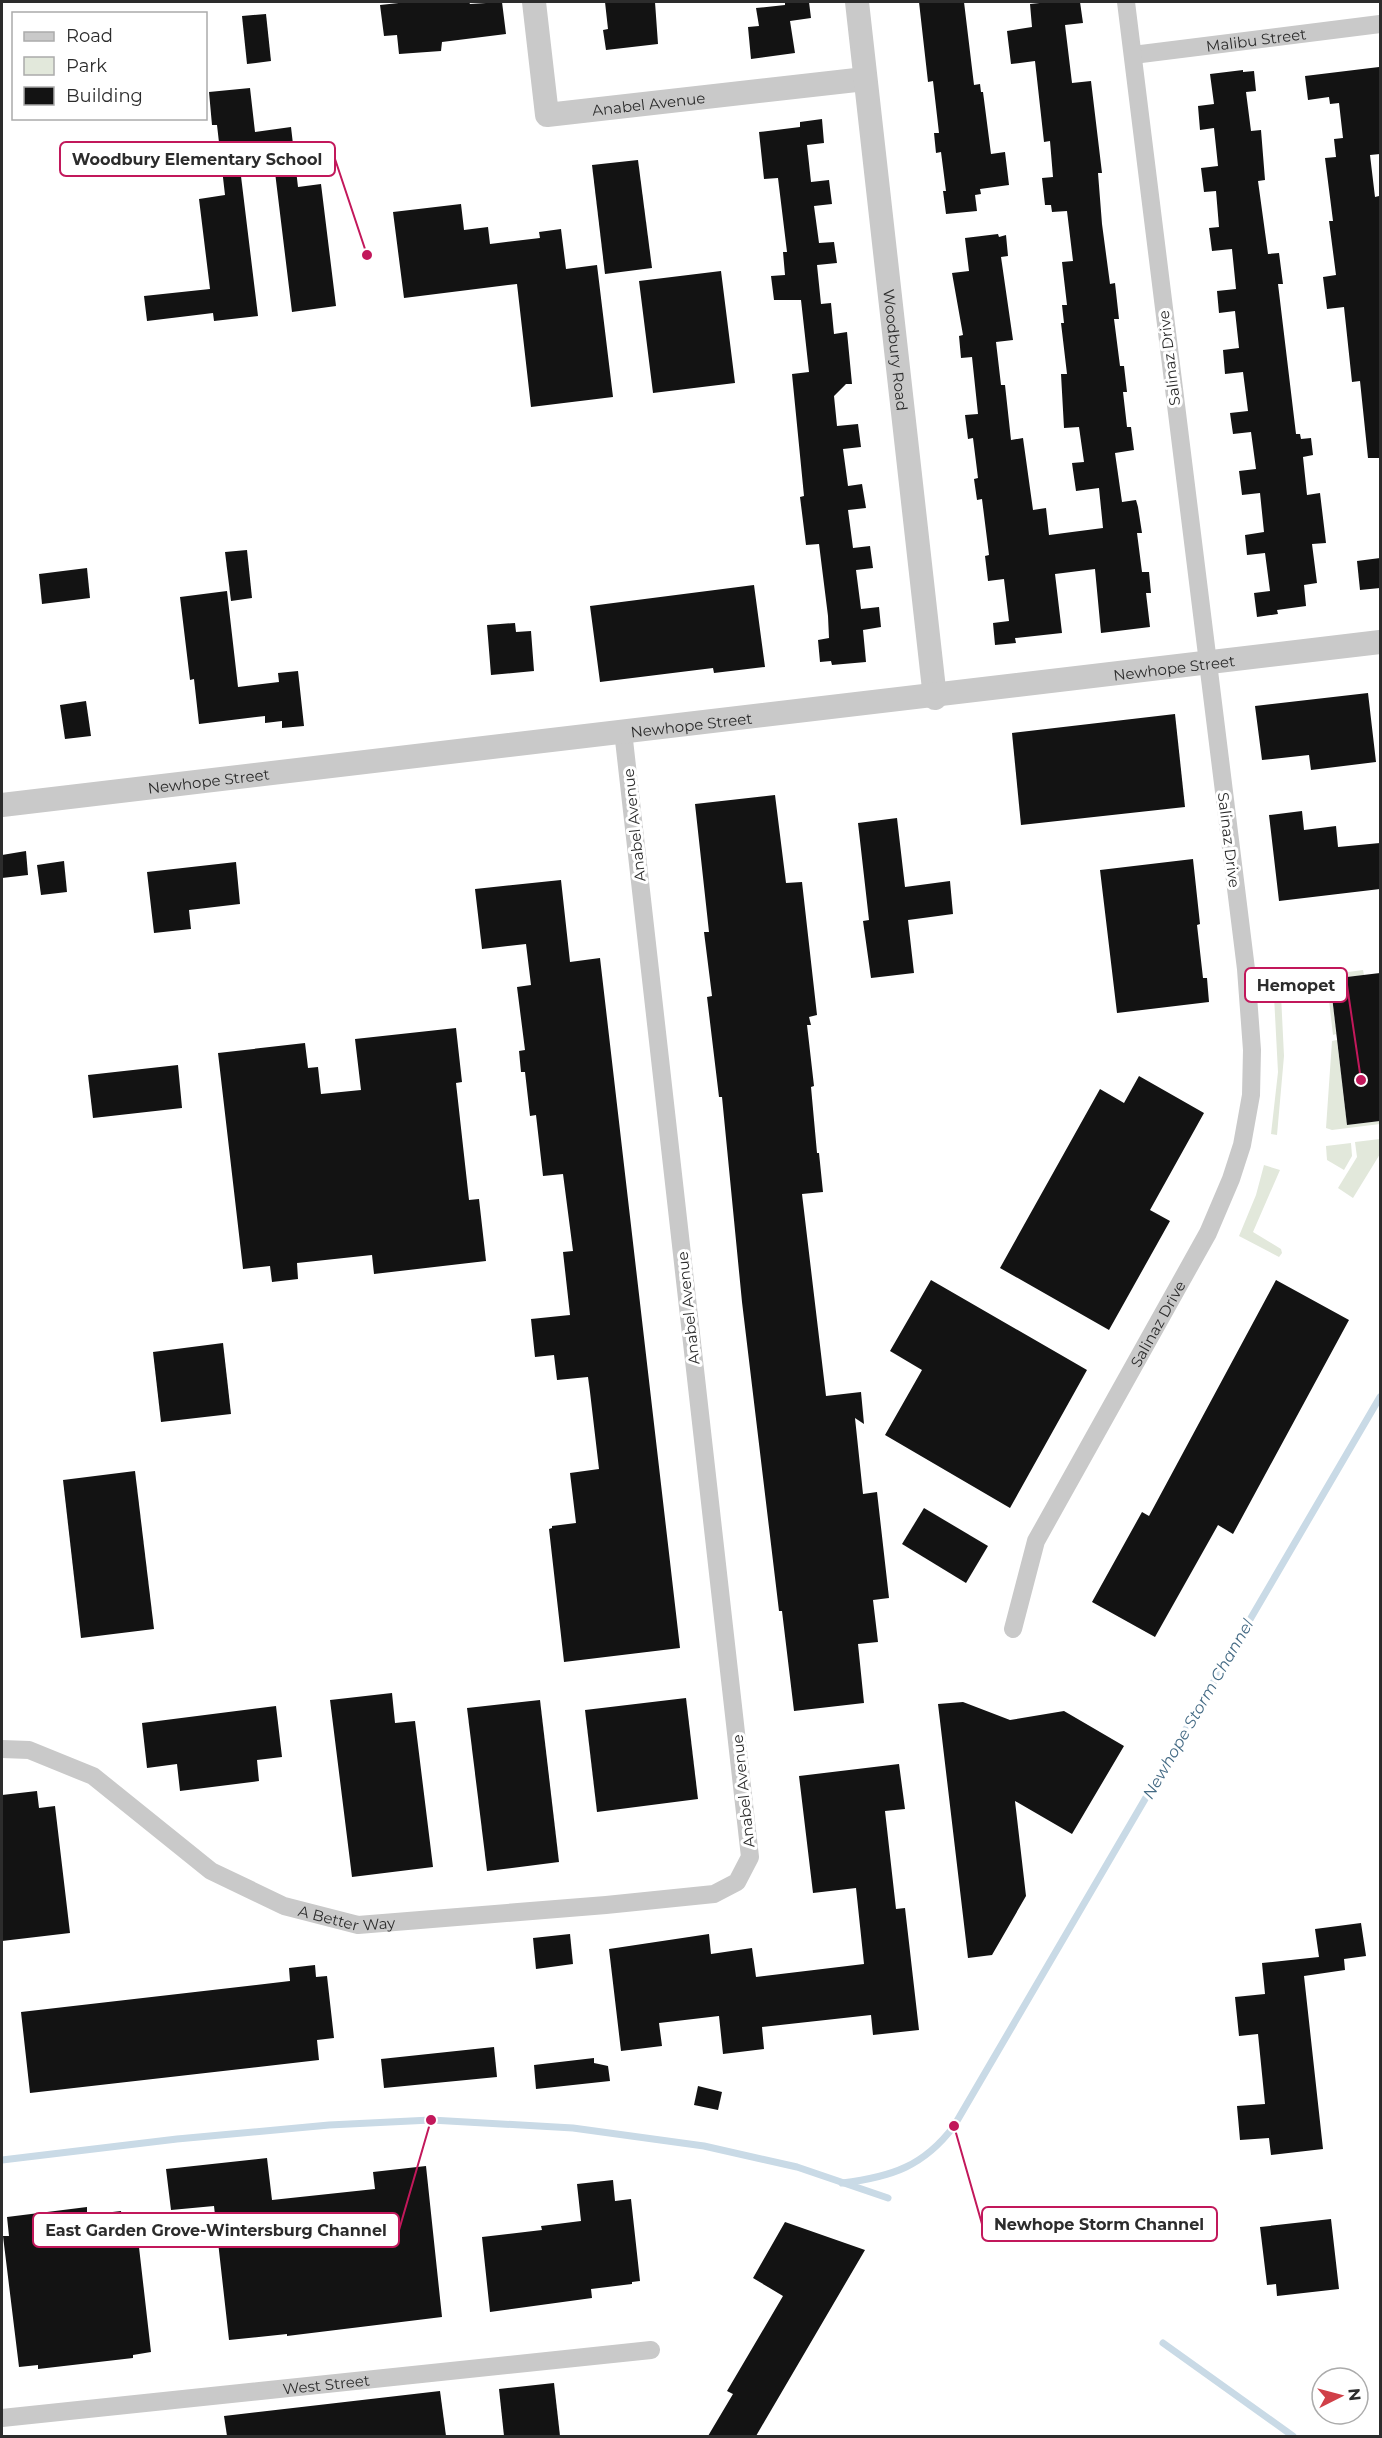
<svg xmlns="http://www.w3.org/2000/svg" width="1382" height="2438" viewBox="0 0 1382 2438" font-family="Montserrat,sans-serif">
<rect width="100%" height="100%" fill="#fff"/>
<g fill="#e2e8db">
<polygon points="1363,970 1364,975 1330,979 1336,1034 1333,1035 1326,975"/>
<polygon points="1281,995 1284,1056 1277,1135 1271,1134 1278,1072 1274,996"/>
<polygon points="1337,1040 1347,1125 1380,1121 1380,1124 1332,1130 1326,1128 1332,1041"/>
<polygon points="1380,1139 1380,1154 1353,1198 1338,1188 1357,1157 1355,1142"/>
<polygon points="1351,1143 1352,1156 1344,1170 1327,1160 1326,1146"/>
<polygon points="1264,1165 1280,1170 1253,1232 1281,1249 1282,1253 1279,1257 1239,1236 1256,1195"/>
</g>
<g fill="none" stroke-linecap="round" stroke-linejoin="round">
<g stroke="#c9dae6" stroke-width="7">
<polyline points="2,2160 177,2139 329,2125 431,2120 573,2128 704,2146 797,2167 888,2198"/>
<path d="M842,2183C892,2177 924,2166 954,2126L1380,1397"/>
<polyline points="1163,2343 1293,2436"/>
</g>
</g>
<g fill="#131313">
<polygon points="408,2 469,2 470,4 502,2 506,34 442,42 441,51 399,54 397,35 384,36 380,5"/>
<polygon points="605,2 655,2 658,44 606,50 603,30 608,29"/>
<polygon points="785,2 809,2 811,18 790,21 795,53 751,59 748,27 759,26 756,8 785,5"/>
<polygon points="919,2 964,2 974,85 980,84 981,92 983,92 991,154 1005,152 1009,185 980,189 981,194 975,195 977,211 946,214 943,191 946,191 941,152 936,153 934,133 939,133 933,81 928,82"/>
<polygon points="1049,2 1080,2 1083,23 1065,25 1072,83 1091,81 1102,173 1098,173 1102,224 1110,284 1115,283 1119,319 1114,319 1120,366 1124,366 1127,392 1123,392 1127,427 1131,427 1134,450 1115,453 1122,502 1136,500 1138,507 1142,533 1137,533 1142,572 1149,572 1151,593 1146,593 1150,627 1101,633 1095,569 1055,574 1062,633 1015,638 1016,643 995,645 993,623 1009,621 1004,579 988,581 985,556 989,555 982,499 977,500 974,479 978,478 973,438 968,439 965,415 978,414 972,357 961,358 959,336 963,335 952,273 969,271 965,238 998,234 999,237 1006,235 1008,256 1001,257 1013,340 996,342 1001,385 1005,385 1011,440 1023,438 1033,510 1046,508 1049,535 1103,528 1099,488 1076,491 1072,463 1084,462 1079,427 1064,428 1061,374 1067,374 1061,323 1064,323 1062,305 1067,305 1062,262 1073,261 1067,211 1052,212 1051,205 1045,205 1042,178 1053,177 1050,141 1044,142 1035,61 1011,64 1007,31 1032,27 1030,4"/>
<polygon points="266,14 271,61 247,64 242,16"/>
<polygon points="1379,67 1380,154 1370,155 1375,197 1379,196 1380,200 1380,458 1368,458 1360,381 1352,382 1344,307 1327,309 1323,277 1336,275 1329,221 1333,221 1325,158 1336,157 1334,139 1343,138 1339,103 1330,104 1329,97 1308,100 1305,76"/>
<polygon points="1243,70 1243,72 1254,71 1256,91 1246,92 1251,131 1261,130 1265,180 1258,181 1268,254 1279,253 1283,284 1278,284 1296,434 1300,434 1301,439 1311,438 1313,455 1303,457 1307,495 1320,493 1326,543 1312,544 1317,583 1304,585 1306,606 1277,610 1278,614 1257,617 1254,593 1270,591 1265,553 1247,555 1245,535 1264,532 1260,493 1242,495 1239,471 1256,469 1251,432 1233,434 1230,413 1248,411 1243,372 1225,374 1223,350 1239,348 1235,311 1219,313 1217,291 1236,289 1232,249 1212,251 1209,228 1219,227 1216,191 1204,192 1201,168 1218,166 1214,128 1200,130 1198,106 1214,104 1210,74"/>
<polygon points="250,88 255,132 291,127 298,187 321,184 336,306 292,312 274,164 240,168 258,316 214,321 213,313 147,321 144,296 210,289 199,199 225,195 217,125 212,125 209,92"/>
<polygon points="822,119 824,143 807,145 811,182 829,180 832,204 814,206 819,243 834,242 837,263 817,265 821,304 831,303 834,334 847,332 852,384 846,384 834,396 837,426 858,424 861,447 843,449 848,486 862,484 866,508 848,510 853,548 870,546 873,568 856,570 861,609 879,607 881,627 863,630 866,662 832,665 831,661 820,662 818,640 829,638 828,616 819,544 806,545 800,497 804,496 792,374 809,372 801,300 774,300 771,276 785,275 783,252 787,252 778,178 764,179 759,132 800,127 800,122"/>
<polygon points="638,160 652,268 605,274 592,165"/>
<polygon points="461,204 464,230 488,227 490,244 540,238 539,232 561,229 566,269 597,265 613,397 531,407 517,284 404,298 393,212"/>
<polygon points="721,271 735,383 653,393 639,281"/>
<polygon points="247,550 252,598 231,601 225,552"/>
<polygon points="1380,558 1380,588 1360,590 1357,561"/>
<polygon points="87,568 90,598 42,604 39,574"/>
<polygon points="754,585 765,667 714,673 713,668 600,682 590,606"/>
<polygon points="227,591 238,687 279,682 278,673 298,671 304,726 282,728 282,721 265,723 265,716 199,724 194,679 190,680 180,597"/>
<polygon points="515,623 516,632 531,631 534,671 491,675 487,625"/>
<polygon points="1368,693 1376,762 1311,770 1309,755 1262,760 1255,706"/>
<polygon points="86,701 91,736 65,739 60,705"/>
<polygon points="1175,714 1185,807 1021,825 1012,733"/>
<polygon points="775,795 786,883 802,882 817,1015 809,1017 811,1025 807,1025 814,1086 811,1087 817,1153 819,1153 823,1192 802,1194 826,1396 861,1392 864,1424 855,1418 863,1494 877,1492 889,1598 873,1600 878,1642 858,1644 864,1703 794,1711 782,1611 779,1611 742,1302 722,1097 719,1097 707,997 712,996 704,932 709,932 695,804"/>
<polygon points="1302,811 1304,830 1336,826 1338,847 1380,843 1380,889 1279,901 1269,815"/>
<polygon points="897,818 905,887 950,881 953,914 908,920 914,973 871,978 863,921 869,920 858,823"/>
<polygon points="26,851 28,875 2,878 2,855"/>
<polygon points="1193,859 1200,924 1197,925 1203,978 1207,978 1209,1002 1117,1013 1100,870"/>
<polygon points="64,861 67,892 41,895 37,865"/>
<polygon points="236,862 240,904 189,910 191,929 154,933 147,872"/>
<polygon points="561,880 570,962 600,958 680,1648 564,1662 549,1529 552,1528 552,1526 576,1523 570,1473 599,1469 590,1392 588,1377 557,1380 554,1355 535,1357 531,1319 570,1315 563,1252 573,1251 563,1174 543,1176 536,1115 530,1116 525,1072 521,1072 519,1051 525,1050 517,987 531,985 526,944 482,949 475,889"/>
<polygon points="1380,973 1380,1121 1347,1125 1330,979"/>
<polygon points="456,1028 462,1082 456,1083 469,1200 479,1199 486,1261 374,1274 372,1255 297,1263 298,1279 272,1282 270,1266 243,1269 218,1053 305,1043 308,1068 318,1067 321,1094 361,1090 355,1039"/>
<polygon points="178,1065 182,1108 93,1118 88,1075"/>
<polygon points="1139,1076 1204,1113 1150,1210 1170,1221 1109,1330 1000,1268 1100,1089 1124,1103"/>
<polygon points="931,1280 1087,1370 1010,1508 885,1435 922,1370 890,1351"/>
<polygon points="1276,1280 1349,1320 1233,1534 1218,1525 1155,1637 1092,1602 1142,1512 1149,1516"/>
<polygon points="223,1343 231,1414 161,1422 153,1352"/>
<polygon points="135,1471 154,1629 81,1638 63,1480"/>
<polygon points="924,1508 988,1546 966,1583 902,1544"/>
<polygon points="392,1693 395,1723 415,1721 433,1867 352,1877 330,1700"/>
<polygon points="686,1698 698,1799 597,1812 585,1710"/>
<polygon points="540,1700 559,1862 487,1871 467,1708"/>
<polygon points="963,1702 1010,1720 1064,1711 1124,1746 1072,1834 1015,1801 1026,1896 992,1955 968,1958 938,1704"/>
<polygon points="276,1706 282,1757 257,1760 259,1781 180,1791 177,1764 147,1768 142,1723"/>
<polygon points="899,1764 905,1809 885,1811 896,1909 905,1908 919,2030 873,2035 871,2015 762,2027 764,2049 723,2054 719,2016 659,2023 662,2046 621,2051 609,1949 709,1934 711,1954 752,1948 756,1977 864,1964 856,1888 813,1893 799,1776"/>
<polygon points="37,1791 39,1808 55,1806 70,1933 2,1941 2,1795"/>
<polygon points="1361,1923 1366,1956 1344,1959 1345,1970 1304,1976 1323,2149 1271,2155 1269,2138 1240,2140 1237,2106 1265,2104 1258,2034 1239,2036 1235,1997 1265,1994 1262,1963 1319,1957 1315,1929"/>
<polygon points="570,1934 573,1964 536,1969 533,1938"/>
<polygon points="315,1965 316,1977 327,1976 334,2038 317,2040 319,2060 30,2093 21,2012 290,1981 289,1968"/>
<polygon points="494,2047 497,2077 384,2088 381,2059"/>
<polygon points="594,2058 594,2063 608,2066 610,2081 536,2089 534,2065"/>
<polygon points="698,2086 722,2092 718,2110 694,2105"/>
<polygon points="267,2158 272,2200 375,2189 373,2172 426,2166 442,2317 287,2336 287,2334 229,2340 214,2206 171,2210 166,2169"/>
<polygon points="613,2180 615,2201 631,2199 640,2281 632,2282 632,2284 591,2289 592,2298 490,2312 482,2237 542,2230 541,2226 581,2221 577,2184"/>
<polygon points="87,2207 87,2215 121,2211 123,2223 136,2221 151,2352 133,2355 133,2358 38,2369 38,2365 19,2367 3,2236 9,2236 7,2217"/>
<polygon points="1331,2219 1339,2289 1277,2296 1276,2284 1267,2285 1260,2227"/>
<polygon points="785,2222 865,2250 756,2436 708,2436 733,2394 727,2391 783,2296 753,2278"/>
<polygon points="554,2383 560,2436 504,2436 499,2389"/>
<polygon points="440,2391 446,2436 227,2436 224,2416"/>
</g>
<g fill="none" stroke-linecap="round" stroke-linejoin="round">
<g stroke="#c9c9c9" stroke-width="18">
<path id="s1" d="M1133,55L1380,24"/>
<path id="s2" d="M1013,1629L1036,1541L1208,1233L1231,1179L1242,1145L1251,1095L1252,1050L1246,969L1126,2"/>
<path id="s3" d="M2,1749L29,1750L93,1776L211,1871L284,1906L358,1925L606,1905L714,1894L737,1882L750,1857L623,731"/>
<path id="s4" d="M2,2418L651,2350"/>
</g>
<g stroke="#c9c9c9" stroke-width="24">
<path id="s5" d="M534,2L547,115L865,79"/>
<path id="s6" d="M857,2L935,698"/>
<path id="s7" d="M2,805C461,750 921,700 1380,642"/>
</g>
</g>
<g text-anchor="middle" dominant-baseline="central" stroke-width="6" stroke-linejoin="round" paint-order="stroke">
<g font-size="15" fill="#2c2c2c" stroke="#fff">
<text stroke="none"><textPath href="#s1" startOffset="124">Malibu Street</textPath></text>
<text stroke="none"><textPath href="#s5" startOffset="216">Anabel Avenue</textPath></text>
<text stroke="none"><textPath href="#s6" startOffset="350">Woodbury Road</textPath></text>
<text transform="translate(1169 358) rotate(-97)">Salinaz Drive</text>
<text stroke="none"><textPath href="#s7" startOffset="1180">Newhope Street</textPath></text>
<text stroke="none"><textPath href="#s7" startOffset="694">Newhope Street</textPath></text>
<text stroke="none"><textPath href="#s7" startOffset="208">Newhope Street</textPath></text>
<text transform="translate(634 825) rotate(-96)">Anabel Avenue</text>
<text transform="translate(1229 840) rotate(83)">Salinaz Drive</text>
<text transform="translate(688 1308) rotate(-96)">Anabel Avenue</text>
<text stroke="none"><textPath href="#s2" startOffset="340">Salinaz Drive</textPath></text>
<text transform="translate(743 1791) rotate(-96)">Anabel Avenue</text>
<text stroke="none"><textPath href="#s3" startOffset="393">A Better Way</textPath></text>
<text stroke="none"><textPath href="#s4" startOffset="326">West Street</textPath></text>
</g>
<g font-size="16" font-style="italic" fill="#446a84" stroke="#fff">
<text transform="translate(1198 1709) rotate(-60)">Newhope Storm Channel</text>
</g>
</g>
<path fill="none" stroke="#c2185b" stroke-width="2" d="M367 255L335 159M1361 1080L1347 985M954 2126L982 2224M431 2120L399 2230"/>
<g fill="#c2185b" stroke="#fff" stroke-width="2">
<circle cx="367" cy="255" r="6"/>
<circle cx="1361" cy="1080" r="6"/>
<circle cx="954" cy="2126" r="6"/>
<circle cx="431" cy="2120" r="6"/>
</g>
<g fill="#fff" stroke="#c2185b" stroke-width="2">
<rect x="60" y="142" width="275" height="34" rx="6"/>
<rect x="1245" y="968" width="102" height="34" rx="6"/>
<rect x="982" y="2207" width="235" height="34" rx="6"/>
<rect x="33" y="2213" width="366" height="34" rx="6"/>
</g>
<g font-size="16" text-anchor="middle" font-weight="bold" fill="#2c2c2c">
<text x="197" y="165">Woodbury Elementary School</text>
<text x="1296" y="991">Hemopet</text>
<text x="1099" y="2230">Newhope Storm Channel</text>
<text x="216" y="2236">East Garden Grove-Wintersburg Channel</text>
</g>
<rect width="1382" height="2438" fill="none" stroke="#2c2c2c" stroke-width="6"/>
<rect x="12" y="12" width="195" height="108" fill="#ffffff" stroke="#ababab" stroke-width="1.5"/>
<rect x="24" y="32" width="30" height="9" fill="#c9c9c9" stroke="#ababab" stroke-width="1.5"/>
<text x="66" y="42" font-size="18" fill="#2c2c2c">Road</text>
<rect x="24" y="57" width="30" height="18" fill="#e2e8db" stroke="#ababab" stroke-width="1.5"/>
<text x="66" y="72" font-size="18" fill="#2c2c2c">Park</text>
<rect x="24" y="87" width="30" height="18" fill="#131313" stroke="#ababab" stroke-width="1.5"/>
<text x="66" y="102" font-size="18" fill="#2c2c2c">Building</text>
<g transform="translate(1340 2396) rotate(84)"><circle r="28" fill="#ffffff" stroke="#ababab" stroke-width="1.5"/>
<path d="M0-4.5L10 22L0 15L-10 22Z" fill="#d04048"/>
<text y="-9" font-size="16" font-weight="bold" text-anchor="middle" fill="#2c2c2c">N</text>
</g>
</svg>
